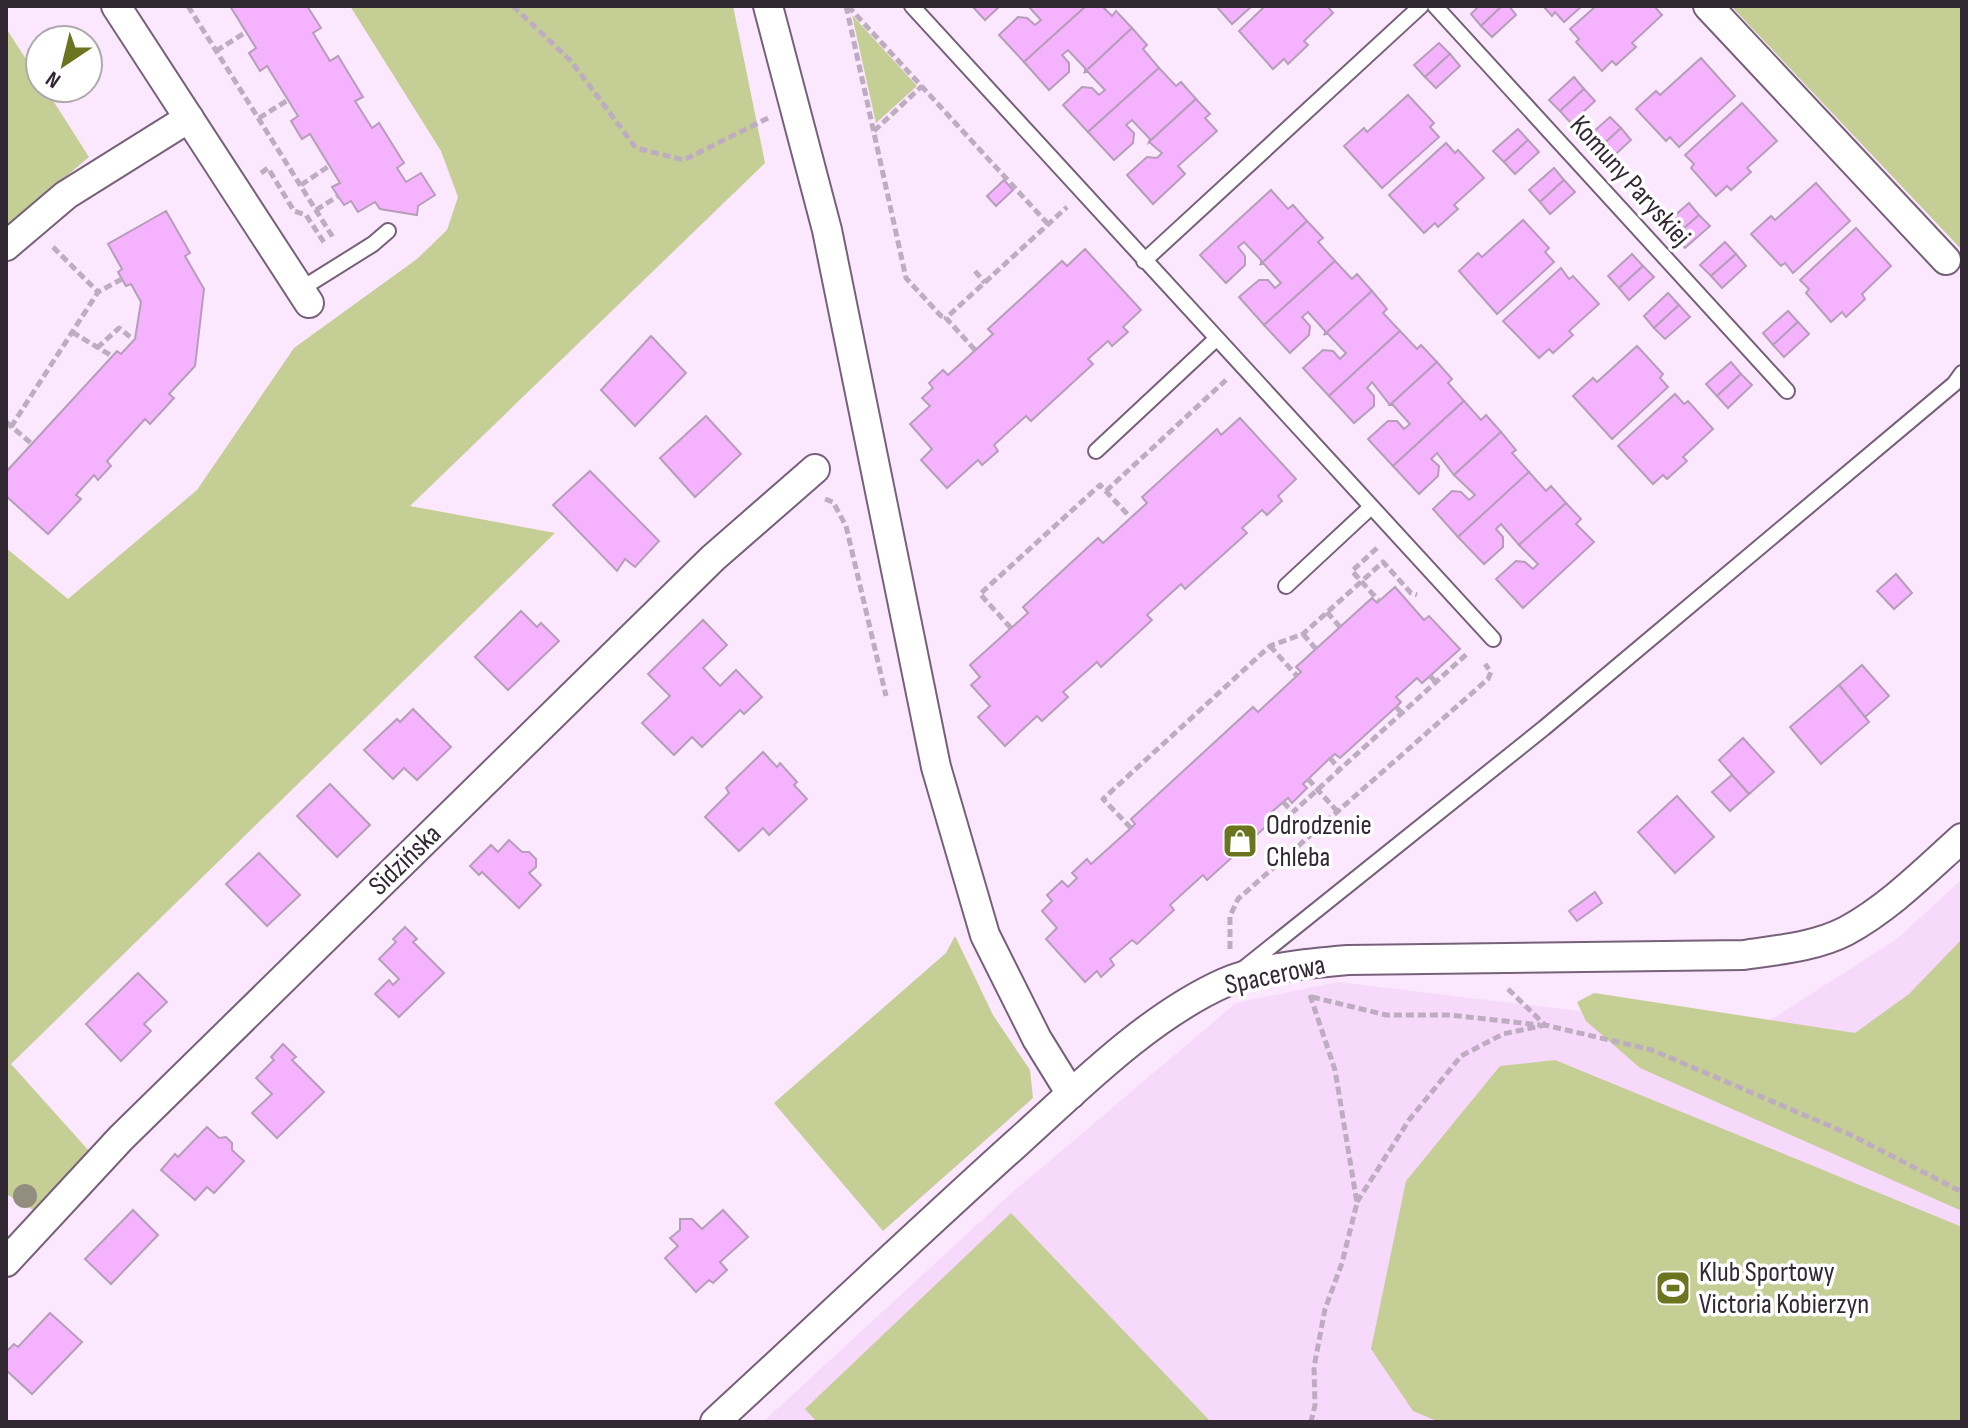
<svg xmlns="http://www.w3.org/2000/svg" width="1968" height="1428" viewBox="0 0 1968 1428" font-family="'Sofia Sans Condensed',sans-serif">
<rect width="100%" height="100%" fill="#fbe7fe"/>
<polygon fill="#f7d9fb" points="1962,879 1962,1422 763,1422 1006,1198 1236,1003 1338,982 1752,1032 1897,939"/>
<g fill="#c5ce94">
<polygon points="350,6 733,6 765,163 410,506 555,533 11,1064 90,1152 35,1211 6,1194 6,548 68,599 197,490 294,348 417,259 447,230 458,197 441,151"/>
<polygon points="1731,6 1962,6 1962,250"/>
<polygon points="852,15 917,86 876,123"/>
<polygon points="6,28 40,81 40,88 45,88 89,157 6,227"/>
<polygon points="955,936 993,1015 1030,1070 1033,1098 883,1231 774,1103 946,953"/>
<polygon points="1962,939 1962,1211 1640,1068 1586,1021 1577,1002 1594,993 1855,1033 1909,994"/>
<polygon points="1555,1060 1962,1227 1962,1422 1439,1422 1413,1411 1371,1349 1406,1181 1500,1066"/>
<polygon points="1011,1213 1211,1422 817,1422 805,1409"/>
</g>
<g fill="#f5b2ff" stroke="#b69eb9" stroke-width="2">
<polygon points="230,6 307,6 321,28 313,33 330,61 338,56 363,97 355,101 372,128 379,123 404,163 397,168 406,182 421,173 435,195 418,206 417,215 380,209 375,202 358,212 351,201 344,205 332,187 340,183 310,134 302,139 291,121 298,116 267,66 260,71 249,53 256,48"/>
<polygon points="972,6 1000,6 985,20"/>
<polygon points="1028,6 1086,6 1024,62 999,35 1018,17 1027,18 1035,25 1041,20"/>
<polygon points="1086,6 1102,6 1112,16 1116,11 1132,28 1085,72 1085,68 1068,50 1062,55 1069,63 1069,72 1049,90 1024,62"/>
<polygon points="1216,6 1252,6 1232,24"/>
<polygon points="1265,6 1327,6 1333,13 1304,41 1308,45 1288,64 1284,59 1273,69 1239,31"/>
<polygon points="1479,6 1502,6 1481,26 1471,14"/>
<polygon points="1502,6 1509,6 1516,15 1492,37 1481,26"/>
<polygon points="1543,6 1582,6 1564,22 1555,12 1552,16"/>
<polygon points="1596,6 1654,6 1662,15 1632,43 1636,47 1616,65 1612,61 1602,71 1576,42 1579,39 1570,29"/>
<polygon points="1132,28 1147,45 1143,49 1159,68 1088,132 1063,105 1082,87 1092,88 1099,95 1105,90 1088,72 1085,72"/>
<polygon points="1439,43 1450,54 1425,77 1414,65"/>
<polygon points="1450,54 1460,66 1436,88 1425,77"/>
<polygon points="1701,58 1735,96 1679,147 1670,137 1666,141 1636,109 1656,91 1660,95"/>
<polygon points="1159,68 1176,86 1181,82 1196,99 1149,142 1150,139 1132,120 1126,125 1134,133 1133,143 1114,160 1088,132"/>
<polygon points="1574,77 1584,89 1560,111 1549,100"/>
<polygon points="1584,89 1595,101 1571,123 1560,111"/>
<polygon points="1408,95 1434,123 1430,127 1439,137 1382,188 1344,146 1364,128 1367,132"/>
<polygon points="1196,99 1210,114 1205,118 1217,131 1178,166 1185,174 1153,204 1127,175 1147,157 1157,158 1162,153 1149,142"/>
<polygon points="1742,103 1777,141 1747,168 1751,172 1731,190 1727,186 1716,196 1691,168 1694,164 1685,155"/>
<polygon points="1610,117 1621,128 1596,151 1585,139"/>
<polygon points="1621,128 1631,140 1607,162 1596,151"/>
<polygon points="1518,129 1528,140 1504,162 1493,151"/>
<polygon points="1528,140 1539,152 1515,174 1504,162"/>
<polygon points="1446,143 1455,153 1458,150 1484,178 1454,205 1458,209 1438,227 1435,223 1424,233 1389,195"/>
<polygon points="1554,168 1564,180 1540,202 1529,190"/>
<polygon points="1004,180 1013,190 996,206 987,196"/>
<polygon points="1564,180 1575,192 1550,214 1540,202"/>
<polygon points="1816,183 1850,221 1793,273 1785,263 1781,266 1751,234 1771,216 1775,220"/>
<polygon points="1271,190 1288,209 1293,205 1307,221 1261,264 1261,260 1244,242 1238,247 1245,256 1245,265 1226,283 1200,255"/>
<polygon points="1689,203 1699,215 1674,237 1664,225"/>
<polygon points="166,211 190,253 185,256 204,289 195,366 169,394 174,398 150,424 145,419 107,461 111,466 98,480 94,475 76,495 81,499 48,534 6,496 6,472 117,351 121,354 135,339 141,302 131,284 126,286 118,272 122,269 108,244"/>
<polygon points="1699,215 1710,226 1685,248 1674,237"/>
<polygon points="1523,220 1549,248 1545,252 1554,262 1497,314 1459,271 1478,253 1482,257"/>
<polygon points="1307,221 1323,238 1318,242 1335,261 1264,325 1239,297 1259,280 1268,280 1275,288 1281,283 1264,264 1261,264"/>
<polygon points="1856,228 1891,266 1862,294 1865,299 1846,317 1842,312 1831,322 1806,293 1809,289 1800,280"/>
<polygon points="1725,242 1736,254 1711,276 1700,265"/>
<polygon points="1085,249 1141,310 1123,327 1128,332 1112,346 1108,341 1088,359 1093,364 1031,421 1026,416 994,445 998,451 982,465 978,460 947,488 921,460 932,449 910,424 930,406 922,398 933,388 929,383 943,370 948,375 993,334 988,329 1062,261 1067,266"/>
<polygon points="1632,254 1643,266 1619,288 1608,276"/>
<polygon points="1736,254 1746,266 1722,288 1711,276"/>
<polygon points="1335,261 1352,279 1357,274 1372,291 1325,334 1325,331 1308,312 1302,317 1310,326 1309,335 1290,353 1264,325"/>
<polygon points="1643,266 1654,277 1629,300 1619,288"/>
<polygon points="1561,268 1569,279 1573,276 1599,304 1569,331 1573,335 1553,353 1549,349 1539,358 1503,321"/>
<polygon points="1372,291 1387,309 1383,313 1400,331 1329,396 1303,368 1323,350 1333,351 1340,359 1346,353 1328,334 1325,334"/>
<polygon points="1668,293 1679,305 1654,328 1644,316"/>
<polygon points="1679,305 1690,317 1665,339 1654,328"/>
<polygon points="1788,311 1798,322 1773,345 1763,333"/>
<polygon points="1798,322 1809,334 1784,357 1773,345"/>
<polygon points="1400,331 1417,349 1421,345 1437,362 1390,405 1372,382 1367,388 1374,396 1374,406 1354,423 1329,396"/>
<polygon points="651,336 686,373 635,426 601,390"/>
<polygon points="1637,346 1663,374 1660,378 1668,387 1612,439 1573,396 1593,378 1597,382"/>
<polygon points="1437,362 1452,379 1448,383 1464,401 1393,466 1368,439 1388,421 1397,421 1404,429 1410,424 1393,405 1390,405"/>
<polygon points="1731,362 1741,374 1717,396 1706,384"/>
<polygon points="1741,374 1752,385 1728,408 1717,396"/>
<polygon points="1675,394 1684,404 1688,401 1713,429 1683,457 1687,461 1667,479 1663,475 1653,484 1618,446"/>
<polygon points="1464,401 1481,420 1486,415 1501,432 1454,475 1437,453 1431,459 1439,466 1438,476 1419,494 1393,466"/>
<polygon points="706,416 741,454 695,497 660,458"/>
<polygon points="1240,418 1296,479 1278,496 1282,501 1267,515 1262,510 1242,528 1247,533 1185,589 1181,584 1147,615 1152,620 1101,667 1097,662 1063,692 1068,697 1042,721 1037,716 1005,746 978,717 990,706 971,685 980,677 970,665 1028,613 1023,607 1098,538 1103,543 1147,503 1142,497 1217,429 1221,435"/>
<polygon points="1501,432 1516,450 1512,453 1529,472 1458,537 1433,509 1452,491 1461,492 1469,500 1475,495 1454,475"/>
<polygon points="590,471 659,541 635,567 625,559 617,571 553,505"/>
<polygon points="1529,472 1546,491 1551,486 1566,503 1519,545 1501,524 1496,529 1503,537 1503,547 1484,564 1458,537"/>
<polygon points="1566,503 1581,519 1576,524 1594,542 1523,608 1496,579 1516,561 1525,562 1533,569 1538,564 1519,545"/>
<polygon points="1896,574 1912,593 1894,609 1877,591"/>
<polygon points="1395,587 1424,620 1429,616 1460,649 1422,683 1417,678 1396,697 1401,702 1396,707 1340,758 1335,754 1330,758 1303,784 1307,788 1292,803 1288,798 1267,816 1272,821 1207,880 1203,875 1170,905 1174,910 1137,944 1132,940 1110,959 1114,965 1101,977 1097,971 1085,982 1046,939 1057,928 1042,911 1052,901 1047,895 1062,881 1068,887 1077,878 1072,873 1087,859 1091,864 1131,828 1135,824 1131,819 1253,707 1258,712 1301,672 1296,667 1372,598 1377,603"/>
<polygon points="521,611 537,627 541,623 559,641 508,690 475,657"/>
<polygon points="703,620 727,645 703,668 720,686 736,670 762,697 744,714 740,710 702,747 692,737 674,755 642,723 670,696 648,674"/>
<polygon points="1862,665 1889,696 1865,717 1839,685"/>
<polygon points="1839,685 1869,722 1821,764 1790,727"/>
<polygon points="413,709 451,747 417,780 404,768 393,779 364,750 397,719 400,722"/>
<polygon points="1743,738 1774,772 1749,794 1719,760"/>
<polygon points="763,752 777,767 780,763 797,782 794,785 807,799 769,835 763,828 739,851 705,817 729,793 726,788"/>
<polygon points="1732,775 1749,794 1730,811 1712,792"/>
<polygon points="330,784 370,825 337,857 297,816"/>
<polygon points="1677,796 1714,837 1675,873 1638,832"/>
<polygon points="509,840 522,852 529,852 536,859 536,867 529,873 541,885 519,908 482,872 479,875 470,866 491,845 498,852"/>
<polygon points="259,853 300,895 267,926 226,884"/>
<polygon points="1595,892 1602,903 1577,921 1569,911"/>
<polygon points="405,927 417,939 413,942 444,973 399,1017 375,994 389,980 393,985 399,979 379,959 396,942 393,939"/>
<polygon points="138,973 167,1002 144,1024 151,1031 121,1061 86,1024"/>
<polygon points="283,1044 296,1057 292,1060 324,1092 277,1138 252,1113 272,1094 256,1078 274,1060 271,1057"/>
<polygon points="207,1127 219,1138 226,1137 232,1143 232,1150 244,1161 214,1193 207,1187 195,1200 161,1170 175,1154 178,1157"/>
<polygon points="133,1210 158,1235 111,1284 85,1259"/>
<polygon points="723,1210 748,1237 720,1262 727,1270 713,1283 709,1280 696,1292 665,1258 678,1246 670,1238 680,1230 680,1219 692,1219 702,1229"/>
<polygon points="50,1313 82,1342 32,1394 6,1370 6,1352 14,1344 18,1347"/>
</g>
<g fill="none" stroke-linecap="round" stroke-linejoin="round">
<defs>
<g id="lane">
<polyline points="912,6 1493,639"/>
<polyline points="1435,6 1787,391"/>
<polyline points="1144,261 1421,6"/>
<polyline points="301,289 373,244 388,231"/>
<polyline points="1096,451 1216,339"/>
<polyline points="1286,586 1371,507"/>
<polyline points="1243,969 1544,728 1954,384 1962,373"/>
</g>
<g id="street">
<polyline points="116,6 309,303"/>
<polyline points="768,6 827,230 936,767 985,935 1037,1039 1071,1094"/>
<polyline points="1708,6 1946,260"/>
<polyline points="6,246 66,195 189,118"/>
<polyline points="6,1262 121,1138 713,558 815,469"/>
<path d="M715,1422C816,1329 916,1234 1018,1142C1079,1087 1148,1017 1224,983C1257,968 1312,963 1348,960L1744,955C1777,950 1815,947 1846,931C1890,907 1925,871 1962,838"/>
</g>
</defs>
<use href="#lane" stroke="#77617a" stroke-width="18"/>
<use href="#street" stroke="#77617a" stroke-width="32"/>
<g stroke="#beadc1" stroke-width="5" stroke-dasharray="8 4" stroke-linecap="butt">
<polyline points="188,6 334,239"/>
<polyline points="513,6 571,61 636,148 684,160 768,118"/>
<polyline points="846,6 906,278 941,316 946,318"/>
<polyline points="848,6 1048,224"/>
<polyline points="216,51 246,32"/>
<polyline points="259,118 288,100"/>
<polyline points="874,131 922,86"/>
<polyline points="261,173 268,168 294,211 306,215 325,244"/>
<polyline points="301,185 329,166"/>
<polyline points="316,210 338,196"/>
<polyline points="53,247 98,292"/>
<polyline points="975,271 985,283"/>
<polyline points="72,332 112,356"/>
<polyline points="97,348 119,328 134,340"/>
<polyline points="975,350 946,318 1067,207"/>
<polyline points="6,422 32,444"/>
<polyline points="11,427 98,292 122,279"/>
<polyline points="1106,491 1226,380"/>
<polyline points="825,499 833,502 846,526 886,696"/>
<polyline points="1377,548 1352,571 1379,601"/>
<polyline points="1327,612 1340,627"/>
<polyline points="1011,628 980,594 1100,485 1131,518"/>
<polyline points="1303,634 1316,649"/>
<polyline points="1270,646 1297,676"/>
<polyline points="1430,676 1436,682"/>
<polyline points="1396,707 1402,713"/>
<polyline points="1330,758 1340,770"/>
<polyline points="1308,779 1337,811"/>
<polyline points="1283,802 1293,812 1469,652"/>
<polyline points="1131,828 1103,799 1270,646 1303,634 1383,562 1411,593 1417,595"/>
<polyline points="1230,949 1230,916 1238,899 1488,679 1491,672 1485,664"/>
<polyline points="1508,989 1545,1025 1652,1050 1851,1135 1962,1192"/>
<polyline points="1310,995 1335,1070 1357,1203 1342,1263 1325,1309 1314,1367 1315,1405 1311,1422"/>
<polyline points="1312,997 1386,1015 1450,1015 1540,1025"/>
<polyline points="1357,1202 1409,1120 1461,1056 1503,1034 1545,1025"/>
</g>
<use href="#lane" stroke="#fff" stroke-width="14"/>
<use href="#street" stroke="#fff" stroke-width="28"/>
</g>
<circle fill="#938d80" cx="25" cy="1196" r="12"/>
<defs>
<symbol id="shop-square" viewBox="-11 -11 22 22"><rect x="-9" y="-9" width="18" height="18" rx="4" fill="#6b741e" stroke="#fff"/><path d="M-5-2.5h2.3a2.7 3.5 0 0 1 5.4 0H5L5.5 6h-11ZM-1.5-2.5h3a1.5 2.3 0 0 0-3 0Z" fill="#fff"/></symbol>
<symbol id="stadium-square" viewBox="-11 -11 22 22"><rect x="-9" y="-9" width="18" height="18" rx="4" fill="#6b741e" stroke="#fff"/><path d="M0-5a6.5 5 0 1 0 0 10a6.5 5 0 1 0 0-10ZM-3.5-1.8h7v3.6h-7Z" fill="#fff"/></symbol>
</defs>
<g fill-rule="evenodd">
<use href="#shop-square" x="1220" y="821" width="40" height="40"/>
<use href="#stadium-square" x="1653" y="1268" width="40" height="40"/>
</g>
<g text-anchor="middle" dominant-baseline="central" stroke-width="7" stroke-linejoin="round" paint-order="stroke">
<g font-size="28" fill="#322833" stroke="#fff">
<text transform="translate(1630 181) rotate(48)">Komuny Paryskiej</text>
<text transform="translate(405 860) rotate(-44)">Sidzińska</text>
<text transform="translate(1275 975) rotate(-12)">Spacerowa</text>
</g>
<g font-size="28" fill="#322833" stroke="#fff" text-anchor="start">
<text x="1266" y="825">Odrodzenie<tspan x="1266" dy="32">Chleba</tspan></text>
<text x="1699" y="1272">Klub Sportowy<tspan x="1699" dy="32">Victoria Kobierzyn</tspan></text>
</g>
</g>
<rect width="1968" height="1428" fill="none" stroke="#322833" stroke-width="16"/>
<g transform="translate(64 64) rotate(215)"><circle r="38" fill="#ffffff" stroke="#ada9ad" stroke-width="2"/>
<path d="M0-6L14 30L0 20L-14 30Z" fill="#6b741e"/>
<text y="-12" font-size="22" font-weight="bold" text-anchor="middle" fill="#322833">N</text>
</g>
</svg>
